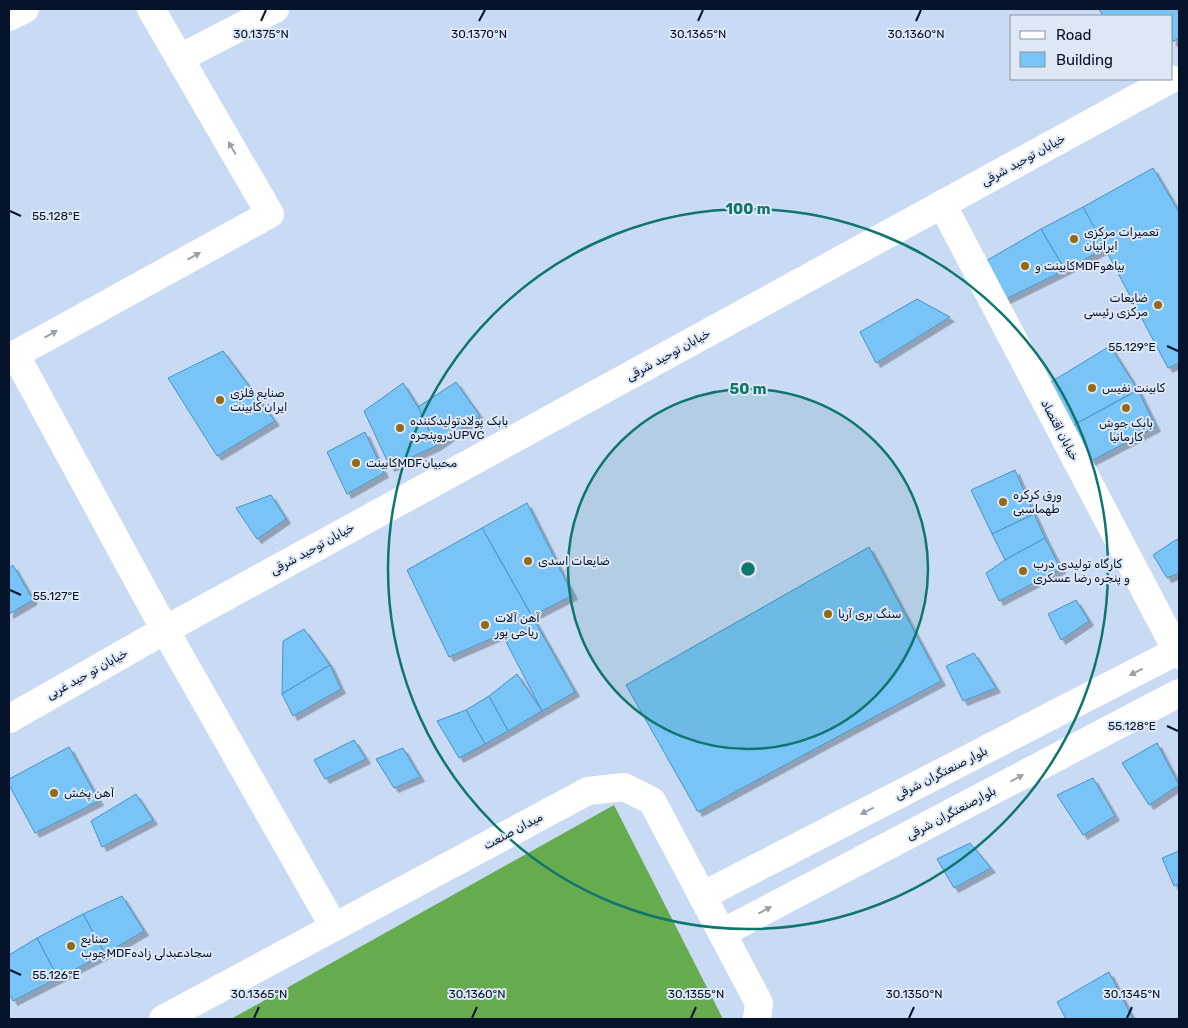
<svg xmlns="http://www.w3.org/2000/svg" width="1188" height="1028" viewBox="0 0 1188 1028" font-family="Rubik,'Noto Sans Arabic',sans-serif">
<defs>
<filter id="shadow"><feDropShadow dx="4.5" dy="4.5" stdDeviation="0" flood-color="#0004"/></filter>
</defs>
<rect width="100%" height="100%" fill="#c9daf5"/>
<polygon fill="#66ac4f" points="614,805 723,1019 231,1019"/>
<g fill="#79c4f6" stroke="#4894c3" filter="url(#shadow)">
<polygon points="1099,9 1179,9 1179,38 1172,42 1172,16 1103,16"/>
<polygon points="1153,168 1179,212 1179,363 1168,368 1083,207"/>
<polygon points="1083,207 1106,248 1065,270 1041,229"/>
<polygon points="1041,229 1065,270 1004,300 986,261"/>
<polygon points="917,299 950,317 876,363 860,332"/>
<polygon points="1110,346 1138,390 1072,426 1046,385"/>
<polygon points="223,351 275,421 217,456 168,378"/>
<polygon points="456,382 480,416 436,446 418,407"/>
<polygon points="403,383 418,407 436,446 390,467 364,411"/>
<polygon points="1138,390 1156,427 1089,462 1072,426"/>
<polygon points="365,432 384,473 347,494 327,452"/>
<polygon points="1015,470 1034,514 992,534 971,490"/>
<polygon points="271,495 286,519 257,539 236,508"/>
<polygon points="527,503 573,595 532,616 482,528"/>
<polygon points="1034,514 1045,538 1005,560 992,534"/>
<polygon points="482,528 575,692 542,711 502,634 449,657 407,570"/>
<polygon points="1045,538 1061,569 999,601 986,573 1005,560"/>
<polygon points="1177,539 1179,543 1179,573 1167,578 1153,555"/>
<polygon points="869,547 941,681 698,812 626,685"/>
<polygon points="13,565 33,600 9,614 9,568"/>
<polygon points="1076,600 1089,621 1061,640 1048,614"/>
<polygon points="304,629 330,665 282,694 283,641"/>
<polygon points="974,653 996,688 963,701 946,666"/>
<polygon points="330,665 341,689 293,716 282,694"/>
<polygon points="517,674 542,711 508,731 489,696"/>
<polygon points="489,696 508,731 485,744 466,710"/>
<polygon points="466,710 485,744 459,758 437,721"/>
<polygon points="354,740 366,759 325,779 314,760"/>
<polygon points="1157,743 1179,785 1149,805 1122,763"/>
<polygon points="69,747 99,801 35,833 9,785 9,779"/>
<polygon points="403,748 420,777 394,788 376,759"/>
<polygon points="1093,778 1115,816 1083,835 1057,795"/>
<polygon points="136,794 153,820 102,847 91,821"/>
<polygon points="970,843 991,868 954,888 937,859"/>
<polygon points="1179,851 1179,883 1174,886 1162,858"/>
<polygon points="122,896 144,931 105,954 83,914"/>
<polygon points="83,914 105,954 58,978 37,938"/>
<polygon points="37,938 58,978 13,1001 9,993 9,955"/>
<polygon points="1109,972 1133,1019 1066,1019 1057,1002"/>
</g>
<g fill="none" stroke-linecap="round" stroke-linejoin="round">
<g stroke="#fff" stroke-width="28">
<polyline points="9,17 25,9"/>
<polyline points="180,58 275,9"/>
<polyline points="942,204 1179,655"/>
<polyline points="15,354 165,630 334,927"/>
<polyline points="9,358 270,214 151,9"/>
<polyline points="9,719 165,630 1171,79"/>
<polyline points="702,896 1179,650"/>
<polyline points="722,933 1179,693"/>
<polyline points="163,1019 588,791 624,787 652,801 759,1003 757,1019"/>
</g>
</g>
<defs><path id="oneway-solid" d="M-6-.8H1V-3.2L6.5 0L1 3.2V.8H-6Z" transform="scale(1.25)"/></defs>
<g fill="#9ba1aa">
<use href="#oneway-solid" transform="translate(232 148) rotate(-120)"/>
<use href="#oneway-solid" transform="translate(194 256) rotate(-29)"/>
<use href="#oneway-solid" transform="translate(51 334) rotate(-29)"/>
<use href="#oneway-solid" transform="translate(1136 672) rotate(153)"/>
<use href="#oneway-solid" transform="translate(1017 778) rotate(-28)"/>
<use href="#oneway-solid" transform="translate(867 811) rotate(153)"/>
<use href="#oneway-solid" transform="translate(765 910) rotate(-28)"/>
</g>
<path fill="none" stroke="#05142b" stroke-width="2" d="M261,21L266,10M479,21L485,10M698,21L703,10M916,21L921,10M10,211L21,216M1167,346L1178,351M10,590L21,595M1167,726L1178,731M10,970L21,975M254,1018L259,1007M472,1018L477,1007M691,1018L696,1007M909,1018L914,1007M1127,1018L1132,1007"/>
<circle cx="748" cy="569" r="180" fill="#0f766e" fill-opacity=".12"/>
<g fill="none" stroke="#0f766e" stroke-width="2.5">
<circle cx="748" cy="569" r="180"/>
<circle cx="748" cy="569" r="360"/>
</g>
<g fill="#946914" stroke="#dee7f4" stroke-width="2">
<circle cx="1074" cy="239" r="5"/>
<circle cx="1025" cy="266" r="5"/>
<circle cx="1158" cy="305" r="5"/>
<circle cx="1092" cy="388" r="5"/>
<circle cx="220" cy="400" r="5"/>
<circle cx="1126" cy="408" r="5"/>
<circle cx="400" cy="428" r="5"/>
<circle cx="356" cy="463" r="5"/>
<circle cx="1003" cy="502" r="5"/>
<circle cx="528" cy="561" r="5"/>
<circle cx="1023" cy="571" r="5"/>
<circle cx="828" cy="614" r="5"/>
<circle cx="485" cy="625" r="5"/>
<circle cx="54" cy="793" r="5"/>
<circle cx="71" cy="946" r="5"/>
</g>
<g text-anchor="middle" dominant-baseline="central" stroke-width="4" stroke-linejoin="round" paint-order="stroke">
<g font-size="12" fill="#05142b" stroke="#dee7f4">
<text transform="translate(1023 160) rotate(-29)">خیابان توحید شرقی</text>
<text transform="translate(668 355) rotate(-29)">خیابان توحید شرقی</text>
<text transform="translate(1060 430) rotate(62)">خیابان اقتصاد</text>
<text transform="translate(312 549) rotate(-29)">خیابان توحید شرقی</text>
<text transform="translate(87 674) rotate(-29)">خیابان تو حید غربی</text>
<text transform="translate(941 773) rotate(-27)">بلوار صنعتگران شرقی</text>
<text transform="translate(951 813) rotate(-28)">بلوارصنعتگران شرقی</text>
<text transform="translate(513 831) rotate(-28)">میدان صنعت</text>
</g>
<g font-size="12" fill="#05142b" stroke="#dee7f4" text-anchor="start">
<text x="1084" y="232">تعمیرات مرکزی<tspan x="1084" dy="14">ایرانیان</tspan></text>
<text x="1035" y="266">کابینت وMDFبیاهو</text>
<text x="1148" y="298" text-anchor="end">ضایعات<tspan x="1148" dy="14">مرکزی رئیسی</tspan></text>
<text x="1102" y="388">کابینت نفیس</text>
<text x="230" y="393">صنایع فلزی<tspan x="230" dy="14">ایران کابینت</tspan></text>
<text x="410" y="421">بابک پولادتولیدکننده<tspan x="410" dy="14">دروپنجرهUPVC</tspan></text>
<text x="1126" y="423" text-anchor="middle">بابک جوش<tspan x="1126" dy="14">کارمانیا</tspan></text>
<text x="366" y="463">کابینتMDFمحبیان</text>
<text x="1013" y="495">ورق کرکره<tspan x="1013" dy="14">طهماسبی</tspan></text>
<text x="538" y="561">ضایعات اسدی</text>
<text x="1033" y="564">کارگاه تولیدی درب<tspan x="1033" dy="14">و پنجره رضا عسکری</tspan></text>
<text x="838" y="614">سنگ بری آریا</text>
<text x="495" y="618">آهن آلات<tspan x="495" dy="14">ریاحی پور</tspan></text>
<text x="64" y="793">آهن پخش</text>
<text x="81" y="939">صنایع<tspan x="81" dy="14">چوبMDFسجادعبدلی زاده</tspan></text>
</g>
</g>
<g font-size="12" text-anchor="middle" fill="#05142b" stroke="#dee7f4" stroke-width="4" stroke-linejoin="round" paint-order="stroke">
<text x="261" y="38">30.1375°N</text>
<text x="479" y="38">30.1370°N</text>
<text x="698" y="38">30.1365°N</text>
<text x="916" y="38">30.1360°N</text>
<text x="56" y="220">55.128°E</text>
<text x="1132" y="351">55.129°E</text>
<text x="56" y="600">55.127°E</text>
<text x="1132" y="730">55.128°E</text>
<text x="56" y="979">55.126°E</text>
<text x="259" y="998">30.1365°N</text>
<text x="477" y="998">30.1360°N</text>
<text x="696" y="998">30.1355°N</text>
<text x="914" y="998">30.1350°N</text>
<text x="1132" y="998">30.1345°N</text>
</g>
<circle cx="748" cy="569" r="8" fill="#0f766e" stroke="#dee7f4" stroke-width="2.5"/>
<g font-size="15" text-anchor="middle" font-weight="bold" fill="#0f766e" stroke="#dee7f4" stroke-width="4" stroke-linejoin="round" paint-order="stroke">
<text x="748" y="214">100 m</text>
<text x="748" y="394">50 m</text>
</g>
<rect width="1188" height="1028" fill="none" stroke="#05142b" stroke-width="20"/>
<rect x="1010" y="15" width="162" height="65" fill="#dee7f4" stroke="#8793a4"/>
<rect x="1020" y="31" width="25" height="8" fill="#ffffff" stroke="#8793a4"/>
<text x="1056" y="40" font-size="15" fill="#05142b">Road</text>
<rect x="1020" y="52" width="25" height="15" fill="#79c4f6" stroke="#8793a4"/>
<text x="1056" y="65" font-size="15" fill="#05142b">Building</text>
</svg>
